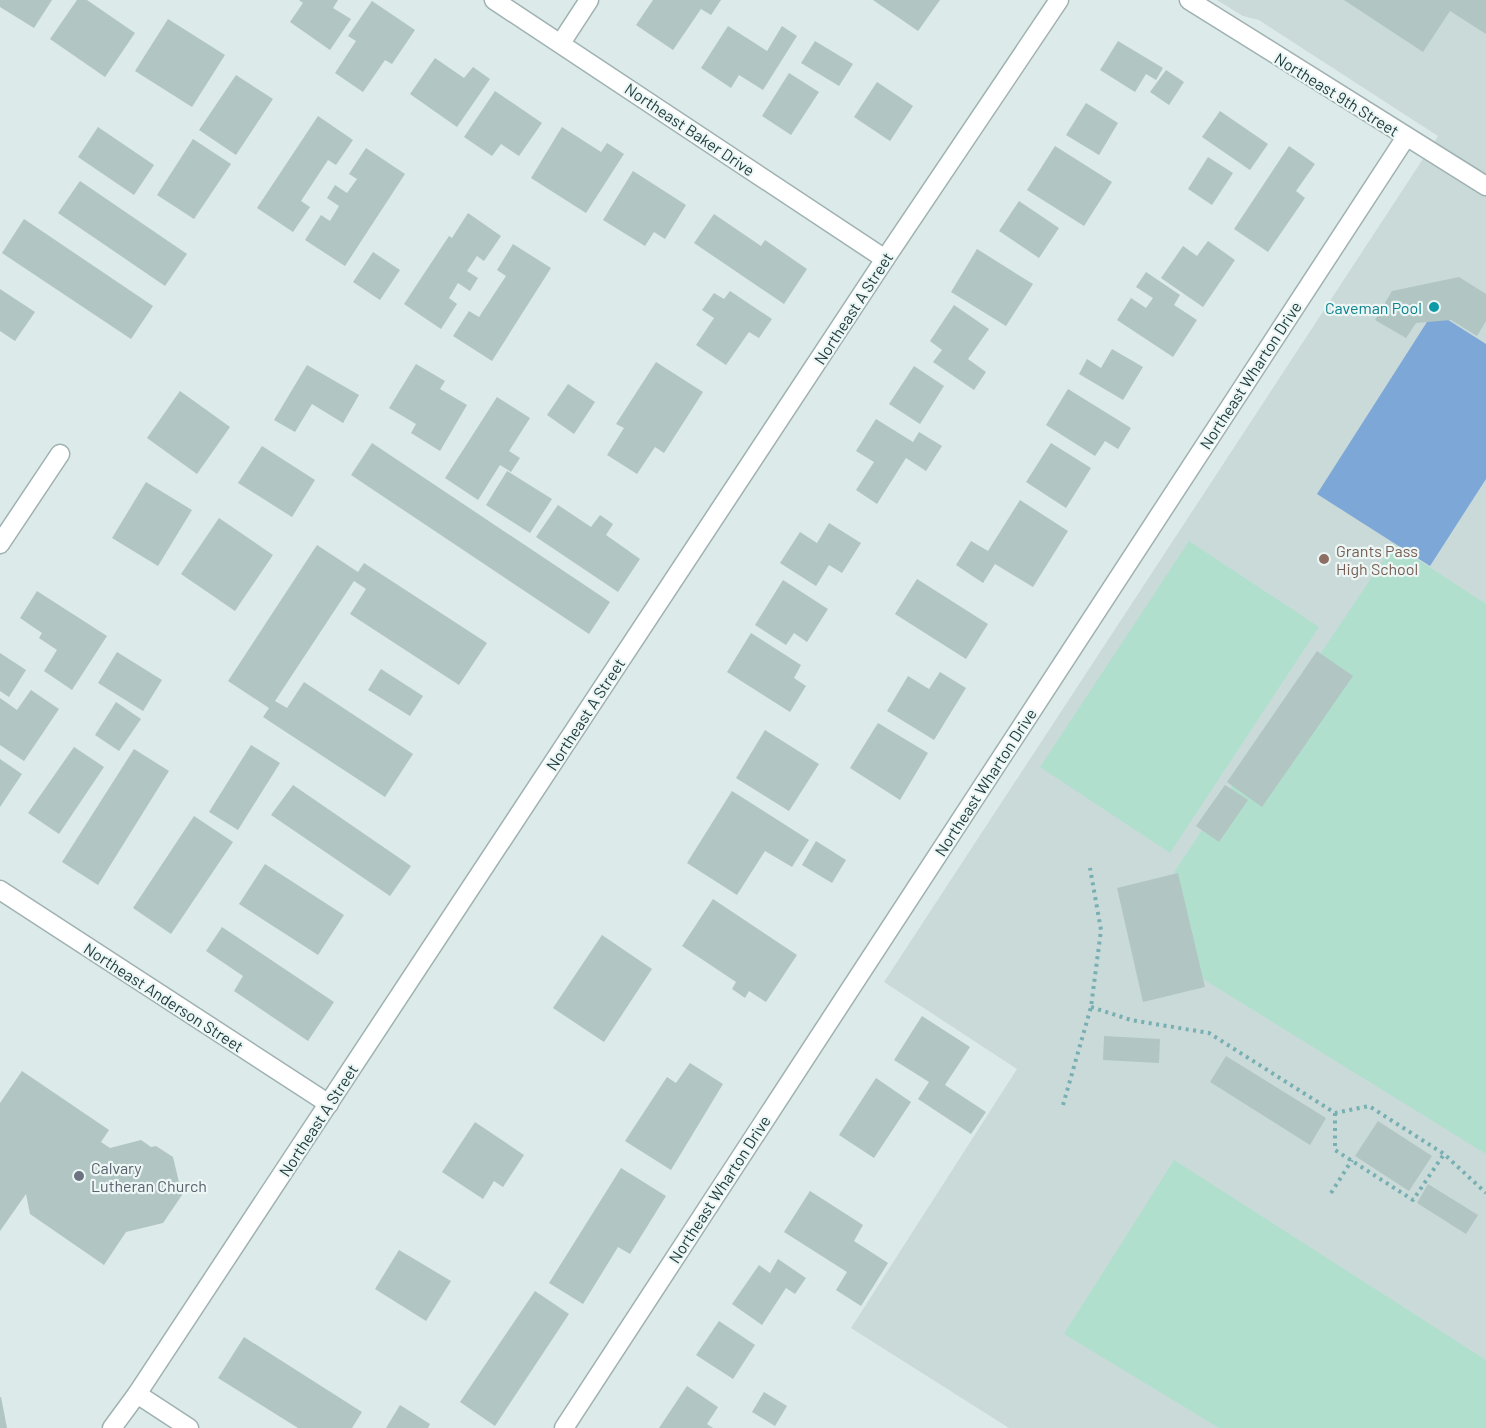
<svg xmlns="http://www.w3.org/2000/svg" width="1486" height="1428" viewBox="0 0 1486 1428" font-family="Barlow,sans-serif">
<rect width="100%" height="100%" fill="#dceae9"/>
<polygon fill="#cadad9" points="1217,0 1486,0 1486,1428 1009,1428 851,1328 1017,1069 884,982 1438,136 1259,20 1243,16"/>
<g fill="#b1dfce">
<polygon points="1189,541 1319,627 1170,853 1040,767"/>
<polygon points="1394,544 1486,604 1486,1154 1203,979 1174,872"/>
<polygon points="1174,1160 1486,1360 1486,1428 1219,1428 1064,1334"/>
</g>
<polygon fill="#7ca7d7" points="1434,311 1486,344 1486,479 1430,566 1317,494"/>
<g fill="#b1c5c3">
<polygon points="0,0 52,0 34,28 0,7"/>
<polygon points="77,0 87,0 135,33 105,77 50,39"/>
<polygon points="299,0 338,0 333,8 351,19 330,50 290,22 303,3"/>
<polygon points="653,0 721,0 711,15 701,9 673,50 636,25"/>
<polygon points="873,0 940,0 918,31"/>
<polygon points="1344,0 1486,0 1486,34 1450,11 1423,52"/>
<polygon points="372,1 415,30 392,64 385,60 363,92 335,73 356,41 348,36"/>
<polygon points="168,19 225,55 192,107 135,71"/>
<polygon points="728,26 767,51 782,26 797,36 763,90 739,75 731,88 701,68"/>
<polygon points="815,41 853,64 839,86 801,63"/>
<polygon points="1118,41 1163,68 1156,80 1146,74 1135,92 1100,70"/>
<polygon points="435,58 464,78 473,67 490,79 457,127 410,94"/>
<polygon points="1166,70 1184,82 1169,105 1150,92"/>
<polygon points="789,73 819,92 791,135 762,116"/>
<polygon points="236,75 273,99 236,155 199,130"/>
<polygon points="877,82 913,106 890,141 854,117"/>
<polygon points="495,91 542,123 519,156 501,144 492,156 464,137"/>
<polygon points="1086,103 1118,123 1099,155 1066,135"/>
<polygon points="1220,111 1268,144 1250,170 1202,137"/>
<polygon points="318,116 353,140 336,165 328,160 301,201 310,207 293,232 257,208"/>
<polygon points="98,127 154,165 134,195 78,157"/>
<polygon points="562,127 601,152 607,143 624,154 586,213 531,178"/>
<polygon points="193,139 231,164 194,219 157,195"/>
<polygon points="1055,146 1112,182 1084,226 1027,190"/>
<polygon points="1289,146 1315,164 1296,191 1305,198 1268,252 1234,229"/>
<polygon points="366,148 405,174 345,266 305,240 321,215 330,221 339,206 327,198 335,185 347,193 357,179 349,174"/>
<polygon points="1208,157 1233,173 1212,205 1188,189"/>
<polygon points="633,171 686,205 665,239 654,232 645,246 603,220"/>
<polygon points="80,181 187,254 165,286 58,213"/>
<polygon points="1019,201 1059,228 1039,258 999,231"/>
<polygon points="468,213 501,236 484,261 477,256 467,271 478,278 470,291 458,283 449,298 457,304 441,329 404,304 449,236 452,238"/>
<polygon points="714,214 761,246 765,240 807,269 784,304 694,243"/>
<polygon points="24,219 153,306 131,339 2,253"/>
<polygon points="1208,241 1235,260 1203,307 1161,278 1183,246 1197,256"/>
<polygon points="513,244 551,268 492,361 453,336 469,311 479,317 506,276 497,270"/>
<polygon points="977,249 1033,284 1006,326 951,292"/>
<polygon points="373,252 400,270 380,300 353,282"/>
<polygon points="1146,272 1180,295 1174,305 1197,320 1173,357 1117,320 1131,298 1146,308 1153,298 1136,287"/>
<polygon points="1459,277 1486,294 1486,321 1477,336 1451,320 1416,323 1406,338 1375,320 1392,291"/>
<polygon points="0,289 35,312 15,341 0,331"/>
<polygon points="730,291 772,319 759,338 749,332 726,365 696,345 714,318 702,310 714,293 724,299"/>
<polygon points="954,305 989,329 968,359 986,372 974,390 933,362 942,350 930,341"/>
<polygon points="1112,349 1143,367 1123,400 1079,374 1087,359 1101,368"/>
<polygon points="656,362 703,392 664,453 655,447 637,474 607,455 624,428 616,424"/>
<polygon points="416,364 445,381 440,389 467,405 440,451 411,433 416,424 389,408"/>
<polygon points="307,365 359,395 343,423 312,404 295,432 274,420"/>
<polygon points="914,366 944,386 920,424 889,404"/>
<polygon points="568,384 595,402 574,434 547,415"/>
<polygon points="1068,389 1131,428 1118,449 1105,441 1095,456 1046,425"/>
<polygon points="180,391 230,427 197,474 147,438"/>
<polygon points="497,397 530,418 509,451 520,458 511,472 500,465 478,500 445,478"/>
<polygon points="876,419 913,442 919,432 942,446 926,471 906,458 877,504 856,490 874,462 856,451"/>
<polygon points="372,443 610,602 589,634 351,475"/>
<polygon points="1051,443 1091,468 1066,508 1026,482"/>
<polygon points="262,446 315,480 292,517 238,483"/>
<polygon points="507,471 552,499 530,533 486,505"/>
<polygon points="146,482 192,510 158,566 112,538"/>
<polygon points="1020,500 1068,531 1033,587 995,564 983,583 956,565 971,541 988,551"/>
<polygon points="558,505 591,527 600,515 613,524 606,535 640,559 618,592 536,537"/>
<polygon points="219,518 273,555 235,611 181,574"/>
<polygon points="829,523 861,543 842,573 829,565 816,586 780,563 800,532 817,543"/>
<polygon points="317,545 358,572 364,563 487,643 459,685 350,614 366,589 354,581 275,701 287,708 304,682 413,754 385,797 263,717 269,708 228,681"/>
<polygon points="917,579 988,624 966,659 895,614"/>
<polygon points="783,580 828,609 807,642 794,633 786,645 755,625"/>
<polygon points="37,591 107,636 72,690 44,671 57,650 39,638 42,633 20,618"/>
<polygon points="751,633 801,665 794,678 806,686 790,712 727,672"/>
<polygon points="1317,651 1353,676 1262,807 1227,782"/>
<polygon points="117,652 162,680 143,711 98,683"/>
<polygon points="0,653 26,670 9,697 0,691"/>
<polygon points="381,669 423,696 410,716 368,690"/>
<polygon points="940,672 966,688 934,740 887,711 908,676 929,689"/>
<polygon points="31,690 59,709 24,761 0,745 0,698 17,710"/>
<polygon points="116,702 141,719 119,751 95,735"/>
<polygon points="878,723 928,753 900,800 850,768"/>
<polygon points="765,730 819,764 789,811 736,778"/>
<polygon points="251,745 280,763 238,830 209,812"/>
<polygon points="74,747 104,767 59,834 28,813"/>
<polygon points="134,749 169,771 98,885 62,862"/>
<polygon points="0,759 22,774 0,807"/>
<polygon points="293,785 411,866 390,896 271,815"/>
<polygon points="1225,785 1248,800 1219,842 1196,826"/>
<polygon points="732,791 809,840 792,867 765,851 737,895 687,863"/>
<polygon points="194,816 233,842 171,934 133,908"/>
<polygon points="816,841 846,860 832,883 802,865"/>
<polygon points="265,864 344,915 318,955 239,904"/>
<polygon points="1178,873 1205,987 1143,1002 1117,888"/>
<polygon points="713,899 797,955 766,1002 749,991 745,998 732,989 736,982 682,946"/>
<polygon points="222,927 334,1002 308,1041 234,991 243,976 206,951"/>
<polygon points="602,935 652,969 604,1042 553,1008"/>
<polygon points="922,1016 970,1047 945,1085 986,1112 971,1134 918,1099 929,1082 894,1060"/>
<polygon points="1104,1036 1160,1039 1159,1063 1103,1060"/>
<polygon points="1226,1056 1326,1118 1310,1145 1210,1082"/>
<polygon points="690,1063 723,1084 671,1170 625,1141 667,1077 676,1083"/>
<polygon points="22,1071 109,1130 101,1142 110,1148 141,1140 151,1147 156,1146 173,1157 182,1195 163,1223 126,1232 104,1265 30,1214 26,1194 0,1231 0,1103"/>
<polygon points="876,1078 911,1102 874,1158 839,1135"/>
<polygon points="1378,1121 1432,1156 1409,1191 1355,1156"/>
<polygon points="475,1122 524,1155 503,1187 494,1181 483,1199 442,1172"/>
<polygon points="621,1168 666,1196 630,1254 618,1247 583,1304 549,1283"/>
<polygon points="1428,1184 1478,1215 1466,1234 1417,1203"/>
<polygon points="810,1191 863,1225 854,1241 888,1263 861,1306 836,1290 847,1272 784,1232"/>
<polygon points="399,1250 451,1281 426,1321 375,1289"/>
<polygon points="778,1259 806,1278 795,1294 786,1288 762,1325 732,1304 759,1265 770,1273"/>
<polygon points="535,1291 569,1314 495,1426 460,1402"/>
<polygon points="719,1321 755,1345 733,1379 696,1355"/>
<polygon points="244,1337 362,1412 352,1428 298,1428 218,1378"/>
<polygon points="687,1386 718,1407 707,1424 713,1428 659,1428"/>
<polygon points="764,1392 787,1406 775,1426 752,1412"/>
<polygon points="0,1397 1,1397 7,1428 0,1428"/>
<polygon points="400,1405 430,1424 428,1428 386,1428"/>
</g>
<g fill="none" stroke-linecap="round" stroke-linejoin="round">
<defs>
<g id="minor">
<polyline points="494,0 885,259"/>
<polyline points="561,43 589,0"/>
<polyline points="0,544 60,454"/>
<polyline points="564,1428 1406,137"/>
</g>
<g id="tertiary">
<polyline points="1189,0 1486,186"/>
<polyline points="0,890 329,1104"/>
<polyline points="137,1394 189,1428"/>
<polyline points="112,1428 137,1394 885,259 1059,0"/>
</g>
</defs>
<use href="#minor" stroke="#9fb1b1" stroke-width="21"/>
<use href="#tertiary" stroke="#9fb1b1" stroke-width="21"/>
<g stroke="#78afb2" stroke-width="4" stroke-dasharray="3 4.5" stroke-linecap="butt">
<polyline points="1091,1007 1131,1020 1209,1033 1335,1113 1369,1106 1444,1154 1486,1193"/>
<polyline points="1063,1105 1091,1007 1101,930 1090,868"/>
<polyline points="1335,1113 1335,1150 1413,1200 1444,1154"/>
<polyline points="1331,1193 1352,1160"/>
</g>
<use href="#minor" stroke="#fff" stroke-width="18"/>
<use href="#tertiary" stroke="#fff" stroke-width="18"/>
</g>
<circle fill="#0f9aa8" stroke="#ecf7f5" stroke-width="2" cx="1434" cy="307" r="6"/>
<circle fill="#8d6e63" stroke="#ecf7f5" stroke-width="2" cx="1324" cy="559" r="6"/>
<circle fill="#6b7280" stroke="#ecf7f5" stroke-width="2" cx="79" cy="1176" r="6"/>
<g text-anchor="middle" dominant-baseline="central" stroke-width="4.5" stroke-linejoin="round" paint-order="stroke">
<g font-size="16" fill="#1c383b" stroke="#ecf7f5">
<text transform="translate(1337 94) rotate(32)">Northeast 9th Street</text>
<text transform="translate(690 129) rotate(34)">Northeast Baker Drive</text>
<text transform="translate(853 308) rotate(-57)">Northeast A Street</text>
<text transform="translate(1250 375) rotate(-57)">Northeast Wharton Drive</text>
<text transform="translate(585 714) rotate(-57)">Northeast A Street</text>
<text transform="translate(985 782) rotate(-57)">Northeast Wharton Drive</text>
<text transform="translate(164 997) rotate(33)">Northeast Anderson Street</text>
<text transform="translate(318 1120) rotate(-57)">Northeast A Street</text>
<text transform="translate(719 1189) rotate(-57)">Northeast Wharton Drive</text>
</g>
<g font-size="16" fill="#0d838f" stroke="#ecf7f5" text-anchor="end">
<text x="1422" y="307">Caveman Pool</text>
</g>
<g font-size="16" fill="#785e54" stroke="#ecf7f5" text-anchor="start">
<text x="1336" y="550">Grants Pass<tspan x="1336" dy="18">High School</tspan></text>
</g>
<g font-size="16" fill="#5b616d" stroke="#ecf7f5" text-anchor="start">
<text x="91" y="1167">Calvary<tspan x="91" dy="18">Lutheran Church</tspan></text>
</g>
</g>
</svg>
